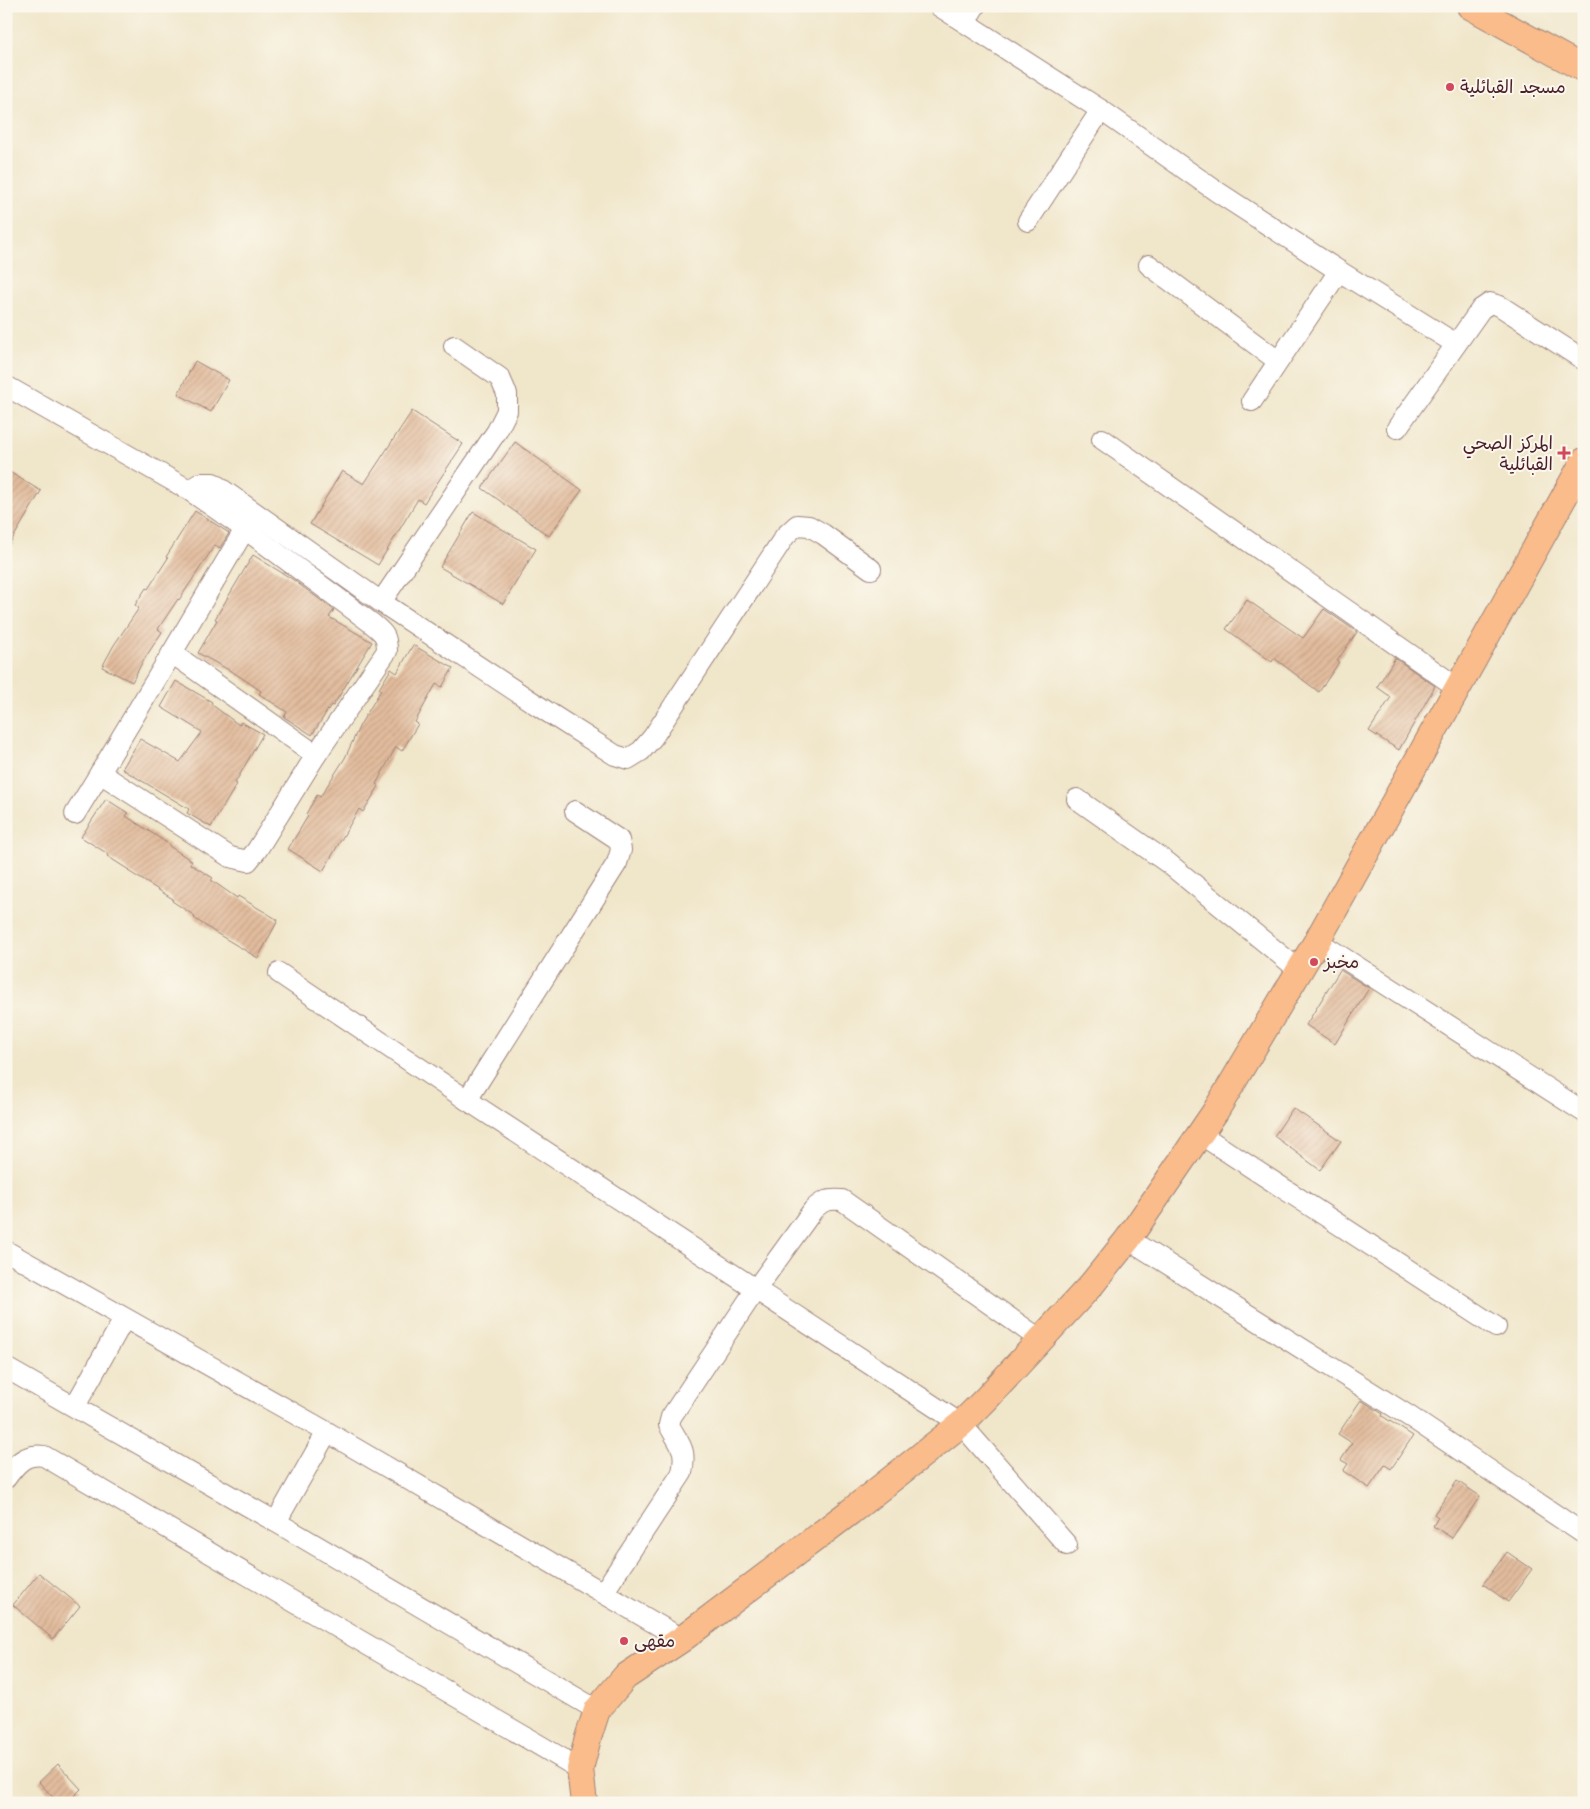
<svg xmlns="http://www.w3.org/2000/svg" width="1590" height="1809" viewBox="0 0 1590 1809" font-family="'Comic Neue','Playpen Sans Arabic',sans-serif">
<defs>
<pattern id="building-hatch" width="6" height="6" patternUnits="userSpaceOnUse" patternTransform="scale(1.25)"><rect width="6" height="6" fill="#e2bc9d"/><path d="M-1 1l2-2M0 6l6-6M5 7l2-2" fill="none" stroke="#c3a187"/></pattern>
</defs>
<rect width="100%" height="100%" fill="#fbf7ec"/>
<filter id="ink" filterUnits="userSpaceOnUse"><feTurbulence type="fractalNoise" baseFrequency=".02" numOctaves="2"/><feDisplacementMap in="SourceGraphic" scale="10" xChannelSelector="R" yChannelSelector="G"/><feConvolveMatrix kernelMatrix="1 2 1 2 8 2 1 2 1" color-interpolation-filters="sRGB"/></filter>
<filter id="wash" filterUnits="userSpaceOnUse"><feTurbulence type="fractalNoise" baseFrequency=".0096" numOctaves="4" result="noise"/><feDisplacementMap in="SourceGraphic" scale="20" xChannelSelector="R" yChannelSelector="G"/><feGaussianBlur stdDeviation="1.12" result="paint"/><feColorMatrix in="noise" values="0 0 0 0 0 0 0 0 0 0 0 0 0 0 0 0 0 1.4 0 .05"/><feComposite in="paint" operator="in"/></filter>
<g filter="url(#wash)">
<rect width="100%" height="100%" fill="#f0e6ca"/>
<g id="blocks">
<g fill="url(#building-hatch)">
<polygon points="195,361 229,380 211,412 178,394"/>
<polygon points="412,411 463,444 424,503 418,499 378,565 310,524 342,471 364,484"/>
<polygon points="515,442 582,490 549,536 482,488"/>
<polygon points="6,470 41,491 6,550"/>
<polygon points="195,511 229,533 220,548 215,545 179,600 178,599 158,629 162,632 143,661 132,682 102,667 114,645 139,608 135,605 146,588 148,589 168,558 166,557"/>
<polygon points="473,512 536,549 503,604 440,567"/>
<polygon points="253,555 292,579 334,610 329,617 372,642 333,706 331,705 312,735 284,717 287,712 259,694 261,691 236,674 198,653 217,620 215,619"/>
<polygon points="1247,600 1303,638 1324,609 1357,632 1337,661 1339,662 1319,692 1274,658 1272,662 1226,629"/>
<polygon points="413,645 453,668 442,687 436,684 415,722 418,724 402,751 396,747 376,784 379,786 363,812 359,809 323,871 288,849 308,816 306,814 317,795 320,797 345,758 360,725 381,690 379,689 391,669 397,673"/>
<polygon points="1395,658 1435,686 1399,750 1369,731 1391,697 1377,687"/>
<polygon points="176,681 212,702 211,704 239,725 241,722 263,734 235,783 237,784 211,827 187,813 189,809 122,769 140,739 180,762 202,732 161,707"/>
<polygon points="106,799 128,813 126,816 170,845 169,846 192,861 190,864 213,878 211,880 237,898 238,896 278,920 258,958 216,933 194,918 195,916 172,901 173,899 128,871 129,870 107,856 108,854 81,837"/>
<polygon points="1340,970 1369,988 1335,1044 1306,1025"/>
<polygon points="1293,1108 1341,1141 1320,1170 1274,1136"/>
<polygon points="1361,1400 1383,1414 1382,1416 1413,1436 1391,1469 1385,1465 1369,1488 1343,1471 1348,1464 1341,1460 1352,1443 1338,1434"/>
<polygon points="1457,1481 1480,1496 1452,1538 1433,1526 1438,1517 1434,1514"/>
<polygon points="1507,1552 1532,1569 1508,1602 1483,1584"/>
<polygon points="39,1573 80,1606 53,1639 13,1605"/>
<polygon points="58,1764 81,1789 67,1803 58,1803 39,1782"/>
</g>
</g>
</g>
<g filter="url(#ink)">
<use href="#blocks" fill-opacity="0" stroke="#9d827a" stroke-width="1"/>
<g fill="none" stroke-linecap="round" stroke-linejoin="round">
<defs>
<g id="minor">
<polyline points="939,6 1101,110"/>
<polyline points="965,22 975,6"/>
<polyline points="1028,221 1101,110 1216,191 1339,271 1456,344"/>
<polyline points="1149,265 1278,361"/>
<path d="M6,386L189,490L245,529L370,622C383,633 387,634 387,651L316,755L172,653"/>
<polyline points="1252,401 1339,271"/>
<polyline points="1397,428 1481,309 1490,303 1500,306 1584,360"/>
<polyline points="1102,439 1458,688"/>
<polyline points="189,490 201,483 213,483 381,602 546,711 615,755 628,759 641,751 653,737 785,536 797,525 809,526 823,534 871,569"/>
<polyline points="245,529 172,653 100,773 230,857 248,861 257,850 316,755"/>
<polyline points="381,602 497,431 507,411 507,394 500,378 454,346"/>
<polyline points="1077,799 1168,863 1299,970"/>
<polyline points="75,814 100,773"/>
<polyline points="1317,941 1584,1112"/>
<polyline points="279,973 467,1100 961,1424 1067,1545"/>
<polyline points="467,1100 617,863 621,850 619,840 575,811"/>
<polyline points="1200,1134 1496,1327"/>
<polyline points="1128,1239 1412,1418 1584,1534"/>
<polyline points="6,1251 327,1432 682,1639"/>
<polyline points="6,1368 276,1522 597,1710"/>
<polyline points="75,1406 124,1319"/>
<path d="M6,1478C16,1464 25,1453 44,1456L580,1769"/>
<polyline points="276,1522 327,1432"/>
<path d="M603,1593L682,1473C687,1448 680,1446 669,1425L671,1417L756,1289L813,1210C823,1200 828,1199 842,1200L1041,1340"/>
</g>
<g id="major">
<polyline points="1470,6 1584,69"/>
<polyline points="584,1803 580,1769 588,1738 597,1710 625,1677 682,1639 850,1512 961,1424 986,1399 1092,1284 1128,1239 1215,1112 1317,941 1584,461"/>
</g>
</defs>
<use href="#minor" stroke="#9d827a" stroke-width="22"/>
<use href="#major" stroke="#9d827a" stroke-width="28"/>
<use href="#minor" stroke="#fff" stroke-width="20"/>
<use href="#major" stroke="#f9bc8a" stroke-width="26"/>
</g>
</g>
<g fill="#d1495b" stroke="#fbf7ec" stroke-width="2">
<circle cx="1450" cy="87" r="5"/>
<path d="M1561.5 445.5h5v5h5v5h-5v5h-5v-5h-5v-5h5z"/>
<circle cx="1314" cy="962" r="5"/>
<circle cx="624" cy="1641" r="5"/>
</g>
<g text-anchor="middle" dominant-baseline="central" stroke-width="4" stroke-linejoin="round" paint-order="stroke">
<g font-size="18" fill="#4a1f2b" stroke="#fbf7ec" text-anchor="start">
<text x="1460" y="87">مسجد القبائلية</text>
<text x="1553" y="443" text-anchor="end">المركز الصحي<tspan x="1553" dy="21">القبائلية</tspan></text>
<text x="1324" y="962">مخبز</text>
<text x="634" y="1641">مقهى</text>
</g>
</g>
<rect width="1590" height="1809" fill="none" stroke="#fbf7ec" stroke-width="25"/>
</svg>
